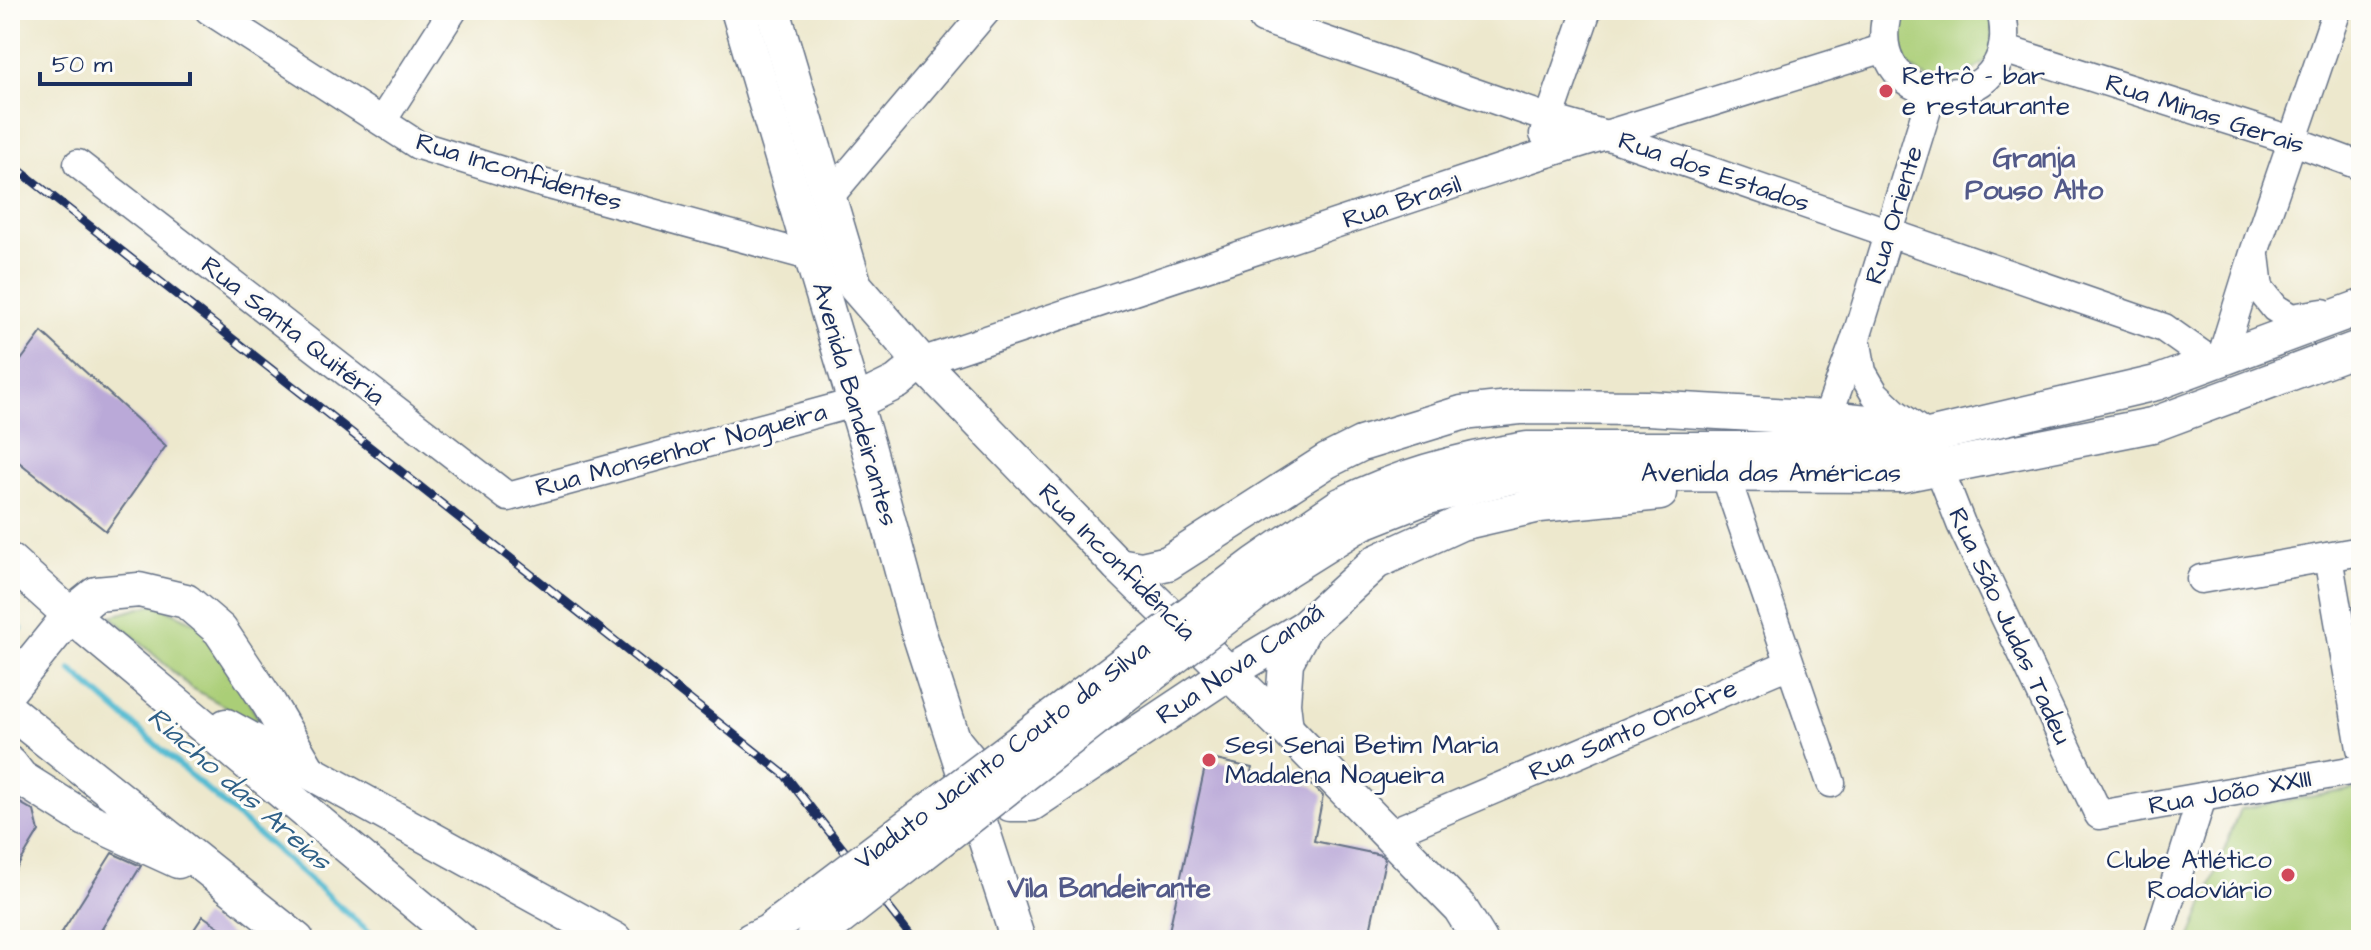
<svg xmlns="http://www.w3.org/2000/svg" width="2371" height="950" viewBox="0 0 2371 950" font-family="'Architects Daughter',sans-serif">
<rect width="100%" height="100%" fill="#fdfcf7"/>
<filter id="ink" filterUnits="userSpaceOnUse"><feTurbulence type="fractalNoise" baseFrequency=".0125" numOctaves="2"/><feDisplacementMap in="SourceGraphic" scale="16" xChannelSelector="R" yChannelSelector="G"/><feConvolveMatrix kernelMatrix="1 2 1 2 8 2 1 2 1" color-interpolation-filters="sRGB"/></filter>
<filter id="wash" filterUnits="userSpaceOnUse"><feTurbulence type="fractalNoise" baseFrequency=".006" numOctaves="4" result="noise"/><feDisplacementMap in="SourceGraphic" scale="32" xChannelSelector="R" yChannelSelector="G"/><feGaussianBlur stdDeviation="1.8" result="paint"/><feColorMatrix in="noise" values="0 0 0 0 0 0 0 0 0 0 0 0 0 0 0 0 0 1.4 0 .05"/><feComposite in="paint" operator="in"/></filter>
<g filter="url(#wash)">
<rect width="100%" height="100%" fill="#ede8cd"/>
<g fill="#aace77" stroke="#627e6a" stroke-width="2">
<polygon points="1895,10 1993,10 1991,59 1947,86 1900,63"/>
<polygon points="155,604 203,626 264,728 190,687 111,616"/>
<polygon points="2361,788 2361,940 2190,940 2240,809"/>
</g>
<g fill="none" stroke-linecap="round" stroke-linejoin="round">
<g stroke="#54bbd2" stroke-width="6">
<polyline points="10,620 21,629"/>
<polyline points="71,670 378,940"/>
</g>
</g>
<g id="blocks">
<g fill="#baa9d8">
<polygon points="42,332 166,446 106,531 10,455 10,375"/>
<polygon points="1207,758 1252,768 1251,772 1313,786 1323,796 1314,841 1381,855 1385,860 1368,940 1167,940"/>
<polygon points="10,802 20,803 34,811 39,831 10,879"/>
<polygon points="112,853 141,866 95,940 57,940"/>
<polygon points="203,916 238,940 187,940"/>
</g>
</g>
</g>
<g filter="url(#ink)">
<use href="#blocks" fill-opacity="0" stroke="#647085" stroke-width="2"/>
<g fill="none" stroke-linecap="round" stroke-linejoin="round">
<defs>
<g id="minor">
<polyline points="209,10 418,145 531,180 813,257"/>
<path d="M1888,10C1857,117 2029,124 2001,10"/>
<polyline points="1263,19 1550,119 1606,135 2164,328 2212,362"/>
<polyline points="2003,49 2291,140 2361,166"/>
<polyline points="382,121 453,10"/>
<polyline points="1544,134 1587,10"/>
<polyline points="78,164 508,497 854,403"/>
<polyline points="829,197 987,10"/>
<polyline points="2255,255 2259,288 2275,308 2291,318 2323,313"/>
<polyline points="1856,338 1862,372 1875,394 1895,413 1926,435 1961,524 2099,815 2361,769"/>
<polyline points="2221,359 2255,250 2337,10"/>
<polyline points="921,362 1535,157 1885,48"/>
<polyline points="1827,418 1856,338 1932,93"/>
<polyline points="1729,486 1831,783"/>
<polyline points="2328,557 2361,748"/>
<polyline points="2201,579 2361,551"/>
<polyline points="1389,834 1789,664"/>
<polyline points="2157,940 2202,797"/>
</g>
<g id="major">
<polyline points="738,10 868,446 918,630 1018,940"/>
<polyline points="773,10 855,286 921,362 1118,565 1286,729 1460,908 1480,940"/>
<polyline points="854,403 897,382 921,362"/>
<path d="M1341,505C1399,476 1463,459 1527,449H1783L1907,441L2156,383L2361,307"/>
<polyline points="1361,523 1424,498 1514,476 1596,474 1901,475 2152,425 2361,347"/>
<polyline points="10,561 70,615 460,940"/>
<polyline points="1118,565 1141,569 1168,563 1327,461 1361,444 1462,413 1520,407 1647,408 1827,418 1878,423 1888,426"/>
<polyline points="10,689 70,615 96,594 139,590 186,601 220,630 268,702 308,770"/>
<polyline points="10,711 297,940"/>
<polyline points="226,726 615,940"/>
<polyline points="1286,729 1283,703 1286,662 1305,627"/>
<polyline points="954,741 985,779 1010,804 1031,804 1228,673 1305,627 1376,562 1461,523 1540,505 1660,493"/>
<polyline points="10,764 21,778 86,819 178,861"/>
<polyline points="751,940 768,932 781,922"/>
</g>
</defs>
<use href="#minor" stroke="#647085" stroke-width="31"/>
<use href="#major" stroke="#647085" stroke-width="37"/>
<use href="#minor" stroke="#fff" stroke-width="28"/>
<use href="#major" stroke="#fff" stroke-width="34"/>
<defs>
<polyline id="rail" points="10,163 785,775 914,940"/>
</defs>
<use href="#rail" stroke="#1b2f5e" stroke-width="9"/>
<use href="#rail" stroke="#fdfcf7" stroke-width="6" stroke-dasharray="18" stroke-linecap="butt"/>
<defs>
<g id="major-bridge">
<polyline points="781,922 1255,564 1341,505"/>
<polyline points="812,940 1286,570 1361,523"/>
</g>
</defs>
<use href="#major-bridge" stroke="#647085" stroke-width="37" stroke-linecap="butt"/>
<use href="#major-bridge" stroke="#fff" stroke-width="34"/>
</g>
</g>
<g fill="#d1495b" stroke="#fdfcf7" stroke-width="3">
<circle cx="1886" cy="91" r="8"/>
<circle cx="1209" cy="760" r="8"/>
<circle cx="2288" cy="875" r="8"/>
</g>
<g text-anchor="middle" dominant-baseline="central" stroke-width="6" stroke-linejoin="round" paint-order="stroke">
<g font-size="26" fill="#1b2f5e" stroke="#fdfcf7" text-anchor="start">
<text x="1902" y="76">Retrô - bar<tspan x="1902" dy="30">e restaurante</tspan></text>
<text x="1225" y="745">Sesi Senai Betim Maria<tspan x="1225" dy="30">Madalena Nogueira</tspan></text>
<text x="2272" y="860" text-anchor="end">Clube Atlético<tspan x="2272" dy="30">Rodoviário</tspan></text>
</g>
<g font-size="26" fill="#1b2f5e" stroke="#fdfcf7">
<text transform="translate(2205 114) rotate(18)">Rua Minas Gerais</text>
<text transform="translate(519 172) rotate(17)">Rua Inconfidentes</text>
<text transform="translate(1714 172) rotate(19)">Rua dos Estados</text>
<text transform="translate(1402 202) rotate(-18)">Rua Brasil</text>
<text transform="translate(1894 215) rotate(-73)">Rua Oriente</text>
<text transform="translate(293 331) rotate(38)">Rua Santa Quitéria</text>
<text transform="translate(855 404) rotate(74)">Avenida Bandeirantes</text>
<text transform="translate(681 450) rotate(-15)">Rua Monsenhor Nogueira</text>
<text x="1771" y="473">Avenida das Américas</text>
<text transform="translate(1117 562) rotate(45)">Rua Inconfidência</text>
<text transform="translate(2010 626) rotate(65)">Rua São Judas Tadeu</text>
<text transform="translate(1240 664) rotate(-34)">Rua Nova Canaã</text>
<text transform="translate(1633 730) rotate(-23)">Rua Santo Onofre</text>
<text transform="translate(1002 755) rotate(-37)">Viaduto Jacinto Couto da Silva</text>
<text transform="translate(2230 792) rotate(-10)">Rua João XXIII</text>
</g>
<g font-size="28" font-weight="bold" fill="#535a89" stroke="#fdfcf7">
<text x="2034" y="158">Granja<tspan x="2034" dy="32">Pouso Alto</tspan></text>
<text x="1109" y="888">Vila Bandeirante</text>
</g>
<g font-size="28" font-style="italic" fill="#2f6087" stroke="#fdfcf7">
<text transform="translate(239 789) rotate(41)">Riacho das Areias</text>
</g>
</g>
<rect width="2371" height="950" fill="none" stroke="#fdfcf7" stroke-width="40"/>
<path d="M40 72v12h150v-12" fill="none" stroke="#1b2f5e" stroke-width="4"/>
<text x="52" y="72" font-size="24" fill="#1b2f5e" stroke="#fdfcf7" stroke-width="6" paint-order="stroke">50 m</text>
</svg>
